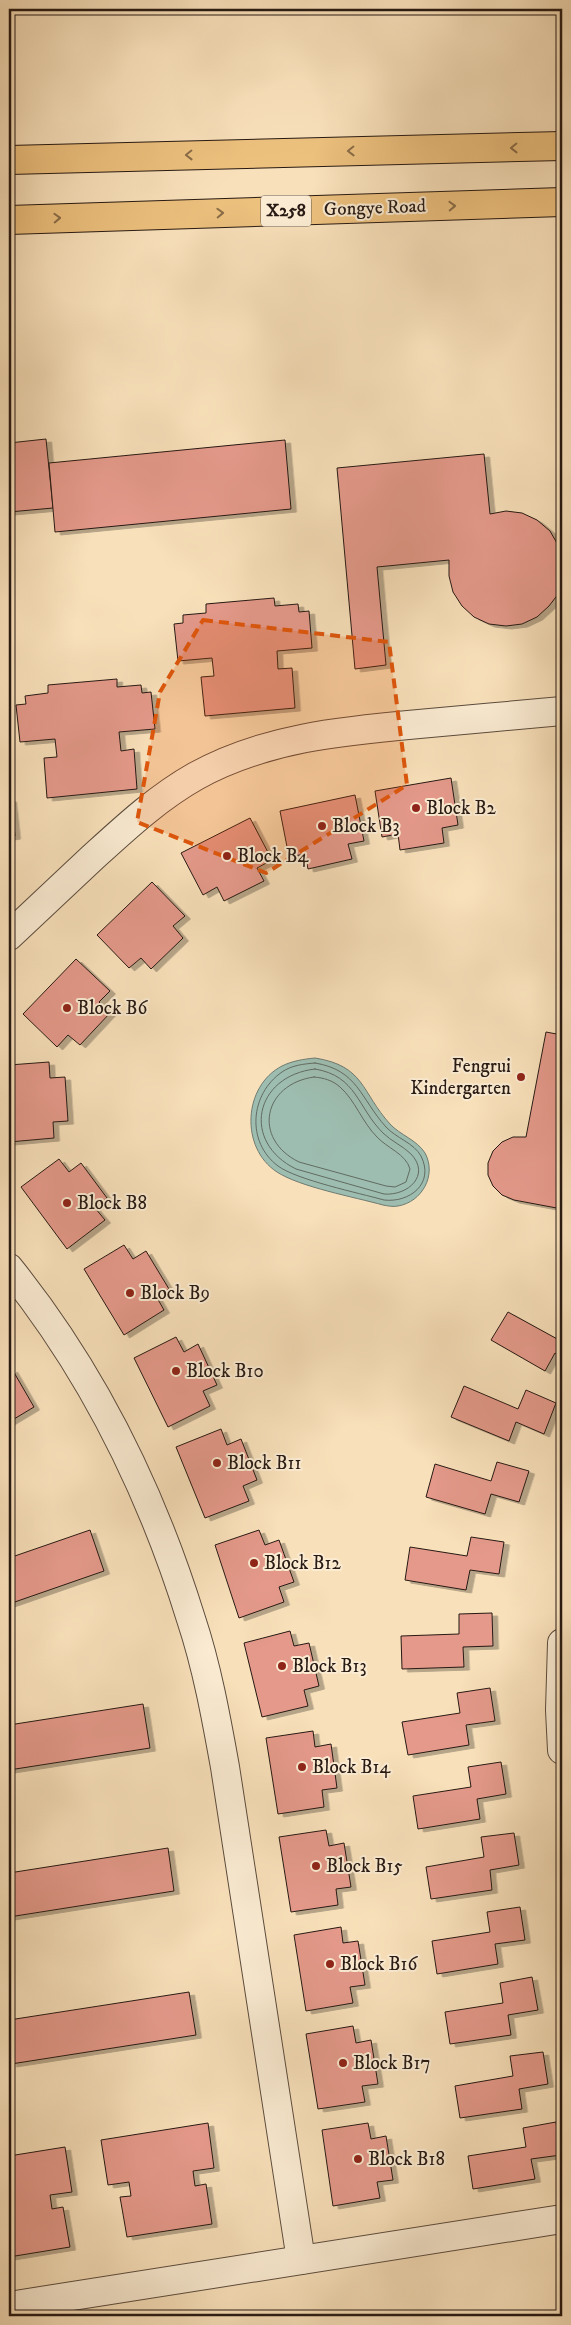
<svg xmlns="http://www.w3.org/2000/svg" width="571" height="2325" viewBox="0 0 571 2325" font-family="'IM FELL DW Pica',serif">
<defs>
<filter id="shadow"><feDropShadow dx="5.5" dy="3" stdDeviation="0" flood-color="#0004"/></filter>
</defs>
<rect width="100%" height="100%" fill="#f8e0ba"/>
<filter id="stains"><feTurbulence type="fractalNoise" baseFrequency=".004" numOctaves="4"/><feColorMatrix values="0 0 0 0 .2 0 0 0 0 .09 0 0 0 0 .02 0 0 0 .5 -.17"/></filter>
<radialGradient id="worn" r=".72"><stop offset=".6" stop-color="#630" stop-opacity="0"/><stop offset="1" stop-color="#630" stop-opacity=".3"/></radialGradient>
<path fill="#9dbdb0" stroke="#6e7b71" d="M315,1058C365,1066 361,1092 390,1124C400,1135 417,1140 425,1153C437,1175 422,1202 398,1206C393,1207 388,1206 383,1205C354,1197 300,1187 277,1172C240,1148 243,1086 282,1066C292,1061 304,1059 315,1058Z"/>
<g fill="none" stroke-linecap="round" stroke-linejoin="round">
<g stroke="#626b62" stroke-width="1">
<path d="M315,1063C358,1070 360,1098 386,1127C396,1138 414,1143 421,1156C435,1184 409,1203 384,1200C359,1193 297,1180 278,1166C246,1142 250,1094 282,1072C292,1065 304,1064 315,1063Z"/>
<path d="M315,1069C357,1076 357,1107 383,1133C391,1141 403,1146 411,1154C431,1175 408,1196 384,1194L296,1169C241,1142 254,1076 315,1069Z"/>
<path d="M314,1077C324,1078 332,1080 340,1087C355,1100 362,1122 377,1137C387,1148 406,1154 410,1169L406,1182L395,1187L386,1186L299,1162C252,1139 263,1084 314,1077Z"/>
</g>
</g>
<g fill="#e4998a" stroke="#271913" filter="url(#shadow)">
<polygon points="46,439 53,508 9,512 9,443"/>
<polygon points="285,440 291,509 55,532 49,463"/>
<polygon points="484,454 490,514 506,511 522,513 537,520 550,531 558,545 562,557 562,579 559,593 549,606 537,617 522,624 506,626 489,624 474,617 462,606 453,592 449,576 449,560 377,567 386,665 355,669 337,468"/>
<polygon points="274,598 275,606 298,604 299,612 309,611 312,648 277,651 278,669 292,668 295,708 205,716 201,677 214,676 212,658 178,661 174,624 183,623 183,615 206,613 206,604"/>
<polygon points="117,679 117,687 141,685 142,693 151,692 155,729 119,732 121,751 134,749 137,789 47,798 44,758 57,757 55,739 20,742 16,705 26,704 25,696 48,693 48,685"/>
<polygon points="451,778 458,825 442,828 444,843 400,850 398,834 382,837 375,791"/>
<polygon points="355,795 364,841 348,844 352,859 308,869 305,854 289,857 280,811"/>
<polygon points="9,799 11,799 15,836 9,837"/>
<polygon points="250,818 272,860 257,868 264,881 224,901 217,887 203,895 181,853"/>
<polygon points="152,882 185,916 173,926 183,938 151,969 141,958 129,968 97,935"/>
<polygon points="76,959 110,991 99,1002 110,1013 80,1045 68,1035 57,1047 23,1014"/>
<polygon points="546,1032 562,1035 562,1209 514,1200 502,1195 493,1186 488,1175 488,1163 493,1151 502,1142 513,1137 526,1137"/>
<polygon points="49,1062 50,1078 65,1077 68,1121 53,1122 54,1138 9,1142 9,1065"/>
<polygon points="59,1159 69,1172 81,1163 107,1198 95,1208 105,1220 67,1249 21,1187"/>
<polygon points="562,1220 562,1242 558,1241"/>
<polygon points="124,1245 133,1259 146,1251 169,1289 156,1296 164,1310 124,1335 84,1269"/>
<polygon points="508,1312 559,1340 562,1334 562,1358 555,1353 545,1371 491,1340"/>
<polygon points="176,1337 184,1352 198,1344 217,1385 203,1391 210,1406 168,1427 134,1358"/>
<polygon points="12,1369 34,1407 9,1422 9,1371"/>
<polygon points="464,1386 518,1409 526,1390 556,1403 544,1434 516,1422 509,1441 451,1417"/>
<polygon points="221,1429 227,1445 241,1439 257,1480 243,1486 249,1501 205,1518 176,1447"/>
<polygon points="497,1462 529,1471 519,1502 491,1494 485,1514 426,1497 435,1464 491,1481"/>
<polygon points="90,1530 104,1571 9,1604 9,1558"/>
<polygon points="259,1530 265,1545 279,1540 294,1582 279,1587 284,1602 239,1618 215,1545"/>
<polygon points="471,1537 504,1542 499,1574 470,1570 466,1590 405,1580 410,1547 467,1556"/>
<polygon points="492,1613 493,1646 463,1647 464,1667 402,1669 401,1636 459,1634 459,1614"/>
<polygon points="290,1631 294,1646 309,1643 319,1686 304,1690 308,1706 262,1717 244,1643"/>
<polygon points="490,1688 495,1721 466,1725 469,1745 408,1755 402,1722 460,1713 457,1693"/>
<polygon points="143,1704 150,1748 9,1770 9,1725"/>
<polygon points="313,1731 315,1747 331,1744 337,1788 322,1790 324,1807 278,1814 266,1738"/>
<polygon points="501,1762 506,1794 477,1799 480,1819 418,1829 413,1796 471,1787 468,1767"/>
<polygon points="326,1830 329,1846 344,1843 351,1887 336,1889 338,1905 291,1912 279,1837"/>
<polygon points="514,1833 519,1865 490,1870 492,1890 431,1899 426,1867 484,1857 481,1837"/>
<polygon points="168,1848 174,1891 9,1917 9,1873"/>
<polygon points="520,1907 525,1940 495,1944 498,1964 437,1974 432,1941 490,1932 487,1912"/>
<polygon points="341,1927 343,1943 358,1941 365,1985 350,1987 353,2003 306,2011 294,1935"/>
<polygon points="532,1977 538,2010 508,2015 511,2035 450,2044 445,2012 503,2003 500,1983"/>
<polygon points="189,1992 196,2035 11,2064 9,2020"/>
<polygon points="353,2026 356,2043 371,2040 378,2084 362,2086 365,2102 318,2109 306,2034"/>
<polygon points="543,2052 548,2084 519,2089 522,2109 460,2118 455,2086 513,2076 510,2056"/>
<polygon points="556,2122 561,2155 531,2159 535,2179 473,2189 468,2156 526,2147 523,2128"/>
<polygon points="208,2123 214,2168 193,2171 195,2186 206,2184 212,2224 127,2237 120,2197 131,2196 129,2182 108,2185 101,2140"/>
<polygon points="368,2123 371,2139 386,2136 393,2180 377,2182 380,2198 333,2206 322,2130"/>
<polygon points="65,2147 72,2192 50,2195 52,2209 63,2207 70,2247 9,2257 9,2156"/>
</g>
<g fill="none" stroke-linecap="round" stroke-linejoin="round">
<defs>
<g id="minor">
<path d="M9,936C37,910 64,884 92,858C125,828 157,798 196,776C265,738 341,731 419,724C467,720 514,715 562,711"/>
<path d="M9,1268C92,1371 152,1493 191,1619C207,1667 216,1717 225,1767L301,2260"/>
<polyline points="562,1643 560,1710 562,1750"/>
<polyline points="9,2306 562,2219"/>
</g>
<g id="major">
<polyline points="9,160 562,146"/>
<polyline points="9,220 562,202"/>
</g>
</defs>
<use href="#minor" stroke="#5b4b3d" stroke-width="30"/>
<use href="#major" stroke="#271913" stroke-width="30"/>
<use href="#minor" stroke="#faebd2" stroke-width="28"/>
<use href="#major" stroke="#ecc07d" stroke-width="28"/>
</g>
<defs><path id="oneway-chevron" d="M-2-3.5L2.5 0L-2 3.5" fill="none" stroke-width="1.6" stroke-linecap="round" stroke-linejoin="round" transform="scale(1.25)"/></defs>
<g stroke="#8a6c48">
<use href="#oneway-chevron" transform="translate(514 148) rotate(179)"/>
<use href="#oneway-chevron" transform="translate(351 151) rotate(179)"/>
<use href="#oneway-chevron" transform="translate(189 155) rotate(179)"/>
<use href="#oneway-chevron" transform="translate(452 206) rotate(-2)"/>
<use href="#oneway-chevron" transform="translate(220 213) rotate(-2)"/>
<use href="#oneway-chevron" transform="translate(57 218) rotate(-2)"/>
</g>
<path fill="#de560c" fill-opacity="0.2" stroke="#de560c" stroke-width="4" stroke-dasharray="10 6" stroke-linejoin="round" d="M203,620L389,642L407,785L266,873L137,822L160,692Z"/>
<g fill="#8f2418" stroke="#faebd2" stroke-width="2">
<circle cx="416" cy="808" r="5"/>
<circle cx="322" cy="826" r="5"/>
<circle cx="227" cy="856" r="5"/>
<circle cx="67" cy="1008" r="5"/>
<circle cx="521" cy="1077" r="5"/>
<circle cx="67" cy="1203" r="5"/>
<circle cx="130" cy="1293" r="5"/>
<circle cx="176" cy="1371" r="5"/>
<circle cx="217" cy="1463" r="5"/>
<circle cx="254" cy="1563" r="5"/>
<circle cx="282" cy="1666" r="5"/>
<circle cx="302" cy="1767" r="5"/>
<circle cx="316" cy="1866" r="5"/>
<circle cx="330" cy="1964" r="5"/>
<circle cx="343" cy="2063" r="5"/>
<circle cx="358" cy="2159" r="5"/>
</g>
<g text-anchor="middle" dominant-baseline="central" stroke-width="4" stroke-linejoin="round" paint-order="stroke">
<rect fill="#faebd2" stroke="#66584c" stroke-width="1" x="261" y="195.5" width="50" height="31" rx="4"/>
<g font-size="18" font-weight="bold" fill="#271913">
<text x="286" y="211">X258</text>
</g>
<g font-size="19" fill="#271913" stroke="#faebd2">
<text transform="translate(375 208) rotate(-2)">Gongye Road</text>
</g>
<g font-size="19" fill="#271913" stroke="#faebd2" text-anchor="start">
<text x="426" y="808">Block B2</text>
<text x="332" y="826">Block B3</text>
<text x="237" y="856">Block B4</text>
<text x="77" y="1008">Block B6</text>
<text x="511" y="1066" text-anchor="end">Fengrui<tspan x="511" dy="22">Kindergarten</tspan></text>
<text x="77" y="1203">Block B8</text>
<text x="140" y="1293">Block B9</text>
<text x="186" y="1371">Block B10</text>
<text x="227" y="1463">Block B11</text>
<text x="264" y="1563">Block B12</text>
<text x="292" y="1666">Block B13</text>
<text x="312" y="1767">Block B14</text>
<text x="326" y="1866">Block B15</text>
<text x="340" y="1964">Block B16</text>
<text x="353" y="2063">Block B17</text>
<text x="368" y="2159">Block B18</text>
</g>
</g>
<rect width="571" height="2325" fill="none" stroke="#f8e0ba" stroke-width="30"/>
<rect x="10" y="10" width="551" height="2305" fill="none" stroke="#271913" stroke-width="2.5"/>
<rect x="15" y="15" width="541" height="2295" fill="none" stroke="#271913"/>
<rect width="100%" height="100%" filter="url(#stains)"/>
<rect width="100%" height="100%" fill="url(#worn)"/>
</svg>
